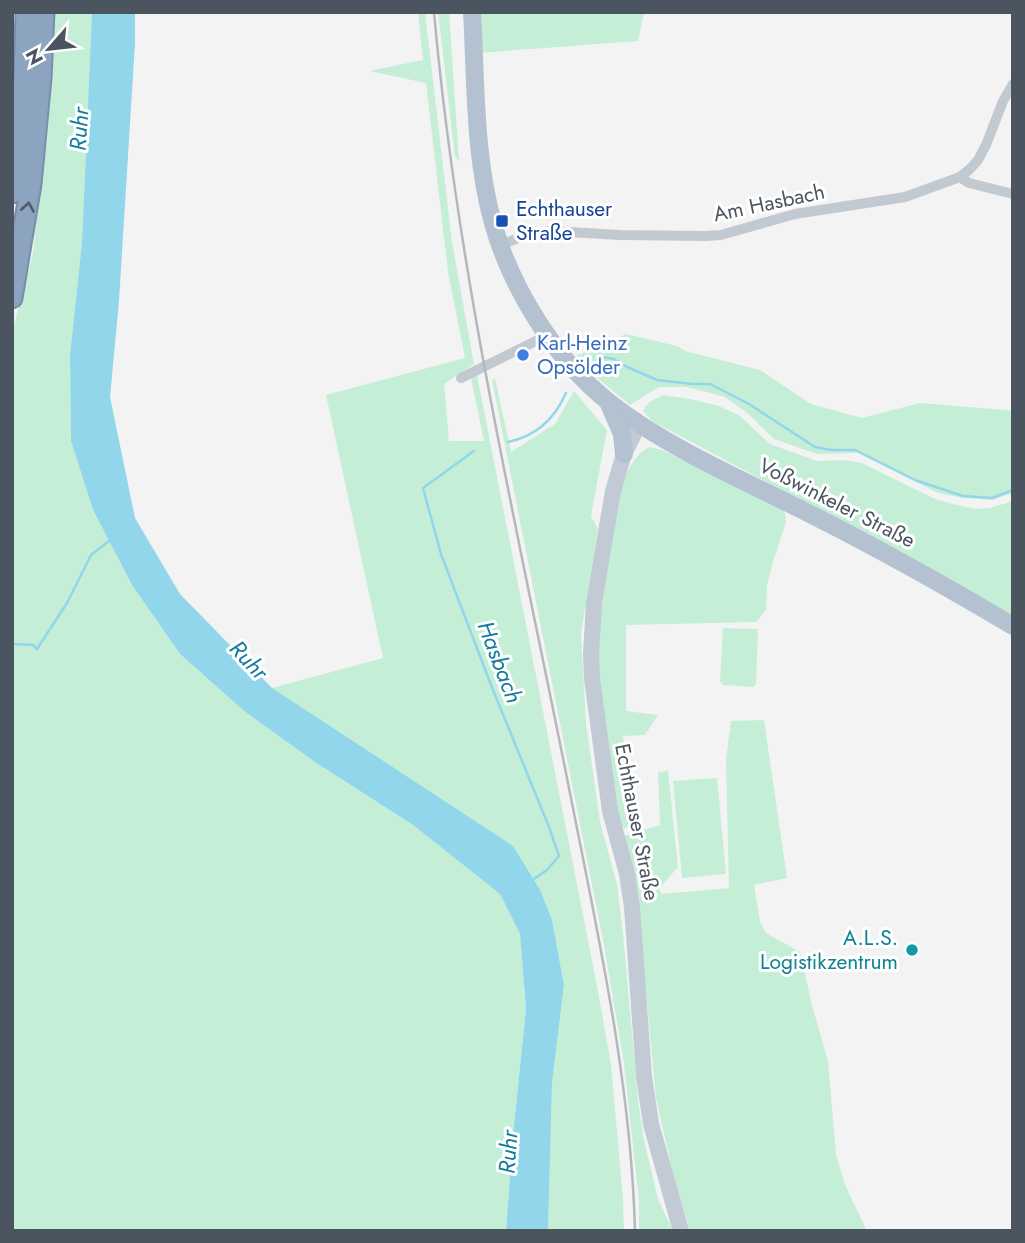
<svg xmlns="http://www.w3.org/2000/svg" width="1025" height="1243" viewBox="0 0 1025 1243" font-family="Jost,sans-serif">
<rect width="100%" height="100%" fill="#f4f3f3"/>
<g fill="#c4efd6">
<polygon points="53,12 92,12 82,242 70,356 71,441 93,510 132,585 180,654 244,711 315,762 413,825 500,894 520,934 526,1009 513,1135 506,1231 12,1231 12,333 33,253 53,51"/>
<polygon points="418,12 425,12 452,242 474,364 444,384 449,441 484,441 471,378 477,375 597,986 611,1064 623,1199 624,1231 548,1231 552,1083 564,985 552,920 272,688 383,658 326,395 465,358 448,272 426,83 369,71 423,60"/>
<polygon points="438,12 449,12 459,161 455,157"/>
<polygon points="478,12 644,12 638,41 479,53"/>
<polygon points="626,334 677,346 685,351 760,370 811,404 862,418 920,403 1007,410 1013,412 1013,493 992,500 964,498 938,493 859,453 817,454 774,439 746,412 725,397 687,387 659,387 630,405 601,381 576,356"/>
<polygon points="495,378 511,452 555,424 574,391 607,430 591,516 598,529 581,634 586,723 600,822 617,884 623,933 638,1100 644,1140 658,1199 673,1231 639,1231 639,1201 624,1063 604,945 492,380"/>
<polygon points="663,395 690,399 719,406 740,416 770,444 817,461 843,460 862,463 935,499 957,505 976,509 990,508 1013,501 1013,620 899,553 652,421 643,411 649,402"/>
<path d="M649,447L662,450L782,509L785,513L786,522L773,562L767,586L766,610L756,622L626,625V711L658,715L645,735L623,736L632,827L625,828L621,827L607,758L596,639L622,482C629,469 635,454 649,447Z"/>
<polygon points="723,628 758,629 756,684 754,687 723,685 720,681"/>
<polygon points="764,720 787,878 754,885 760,922 766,933 800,952 812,1005 828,1061 836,1154 845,1185 867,1231 690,1231 673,1174 656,1098 637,895 624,836 660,825 658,772 668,771 678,867 659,889 662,894 729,888 726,760 731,721"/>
<polygon points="717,778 726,874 682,878 673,781"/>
</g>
<polygon fill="#92d6eb" points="92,12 135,12 135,43 119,301 110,397 135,518 180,594 272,688 513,846 540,890 552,920 564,985 552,1083 548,1231 506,1231 513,1135 526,1009 520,934 500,894 413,825 315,762 244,711 180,654 132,585 93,510 71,441 70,355 82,242"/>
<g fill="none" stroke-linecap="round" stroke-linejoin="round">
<g stroke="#92d6eb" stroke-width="2.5">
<polyline points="592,365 602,357 614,359 625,366 657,380 693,384 710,384 749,404 815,447 831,450 855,450 915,480 963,496 992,498 1013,490"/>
<path d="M508,442C537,436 555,418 566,393"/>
<polyline points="474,451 423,488 441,554 491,685 549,827 559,856 547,870 531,881"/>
<polyline points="12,644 33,645 37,649 67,603 91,555 109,541"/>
</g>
<defs>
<g id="motorway">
<polyline points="12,193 24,78 26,12"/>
<polyline points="12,298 31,184 41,78 44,12"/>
</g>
</defs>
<use href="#motorway" stroke="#778fab" stroke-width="23"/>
<g stroke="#c1c9d1" stroke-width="10">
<polyline points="960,177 969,183 1013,194"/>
<polyline points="501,245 523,236 551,231 620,235 706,236 721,235 795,214 905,197 960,177 970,169 978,160 986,145 1003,101 1013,84"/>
<polyline points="461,378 548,335"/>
</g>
<polyline stroke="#c1cad5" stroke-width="16" points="639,424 624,454 613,491 594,603 591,654 592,679 610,811 627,874 632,907 644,1076 651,1124 681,1231"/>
<g stroke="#b3c1d0" stroke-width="18">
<path d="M472,12C476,82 474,155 493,223C511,288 556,361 610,403C670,450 750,483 818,518C885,552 949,588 1013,626"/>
<polyline points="609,404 622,434 624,454"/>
</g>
<use href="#motorway" stroke="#8ca4bf" stroke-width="19"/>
<path stroke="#b5b7bc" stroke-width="2.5" d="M434,12C457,272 517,528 568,783C597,931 631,1079 635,1231"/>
</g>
<defs><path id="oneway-chevron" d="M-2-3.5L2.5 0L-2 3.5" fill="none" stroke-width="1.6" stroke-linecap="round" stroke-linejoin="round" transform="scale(1.75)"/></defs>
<use stroke="#515d6a" href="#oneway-chevron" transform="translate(28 207) rotate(-81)"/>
<rect fill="#1a4fb4" stroke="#fff" stroke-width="2.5" x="495" y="214" width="14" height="14" rx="3.5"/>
<circle fill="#3f7fe0" stroke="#fff" stroke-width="2.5" cx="523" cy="355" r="7"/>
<circle fill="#0f9aa8" stroke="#fff" stroke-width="2.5" cx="912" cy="950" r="7"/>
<g text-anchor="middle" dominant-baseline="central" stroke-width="6" stroke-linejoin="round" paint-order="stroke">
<g font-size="21" fill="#4a5560" stroke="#fff">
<text transform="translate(769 203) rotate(-12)">Am Hasbach</text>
<text transform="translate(837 503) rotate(27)">Voßwinkeler Straße</text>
<text transform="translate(637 822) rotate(79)">Echthauser Straße</text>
</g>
<g font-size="21" fill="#164399" stroke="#fff" text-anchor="start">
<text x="516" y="209">Echthauser<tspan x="516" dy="24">Straße</tspan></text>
</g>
<g font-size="21" fill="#366cbe" stroke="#fff" text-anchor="start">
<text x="537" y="343">Karl-Heinz<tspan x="537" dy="24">Opsölder</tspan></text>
</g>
<g font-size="21" fill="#0d838f" stroke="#fff" text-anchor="end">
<text x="898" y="938">A.L.S.<tspan x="898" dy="24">Logistikzentrum</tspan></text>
</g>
<g font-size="23" font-style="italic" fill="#117c9c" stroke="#fff">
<text transform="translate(79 129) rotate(-86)">Ruhr</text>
<text transform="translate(249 660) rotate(47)">Ruhr</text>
<text transform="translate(500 662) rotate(69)">Hasbach</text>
<text transform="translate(508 1152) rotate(-86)">Ruhr</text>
</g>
</g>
<rect width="1025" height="1243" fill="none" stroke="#4a5560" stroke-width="28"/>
<g transform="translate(49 49) rotate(242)" stroke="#ffffff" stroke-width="5" paint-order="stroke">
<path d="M0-5L12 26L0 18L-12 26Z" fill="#4a5560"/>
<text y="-10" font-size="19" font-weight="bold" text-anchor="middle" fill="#4a5560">N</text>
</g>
</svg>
